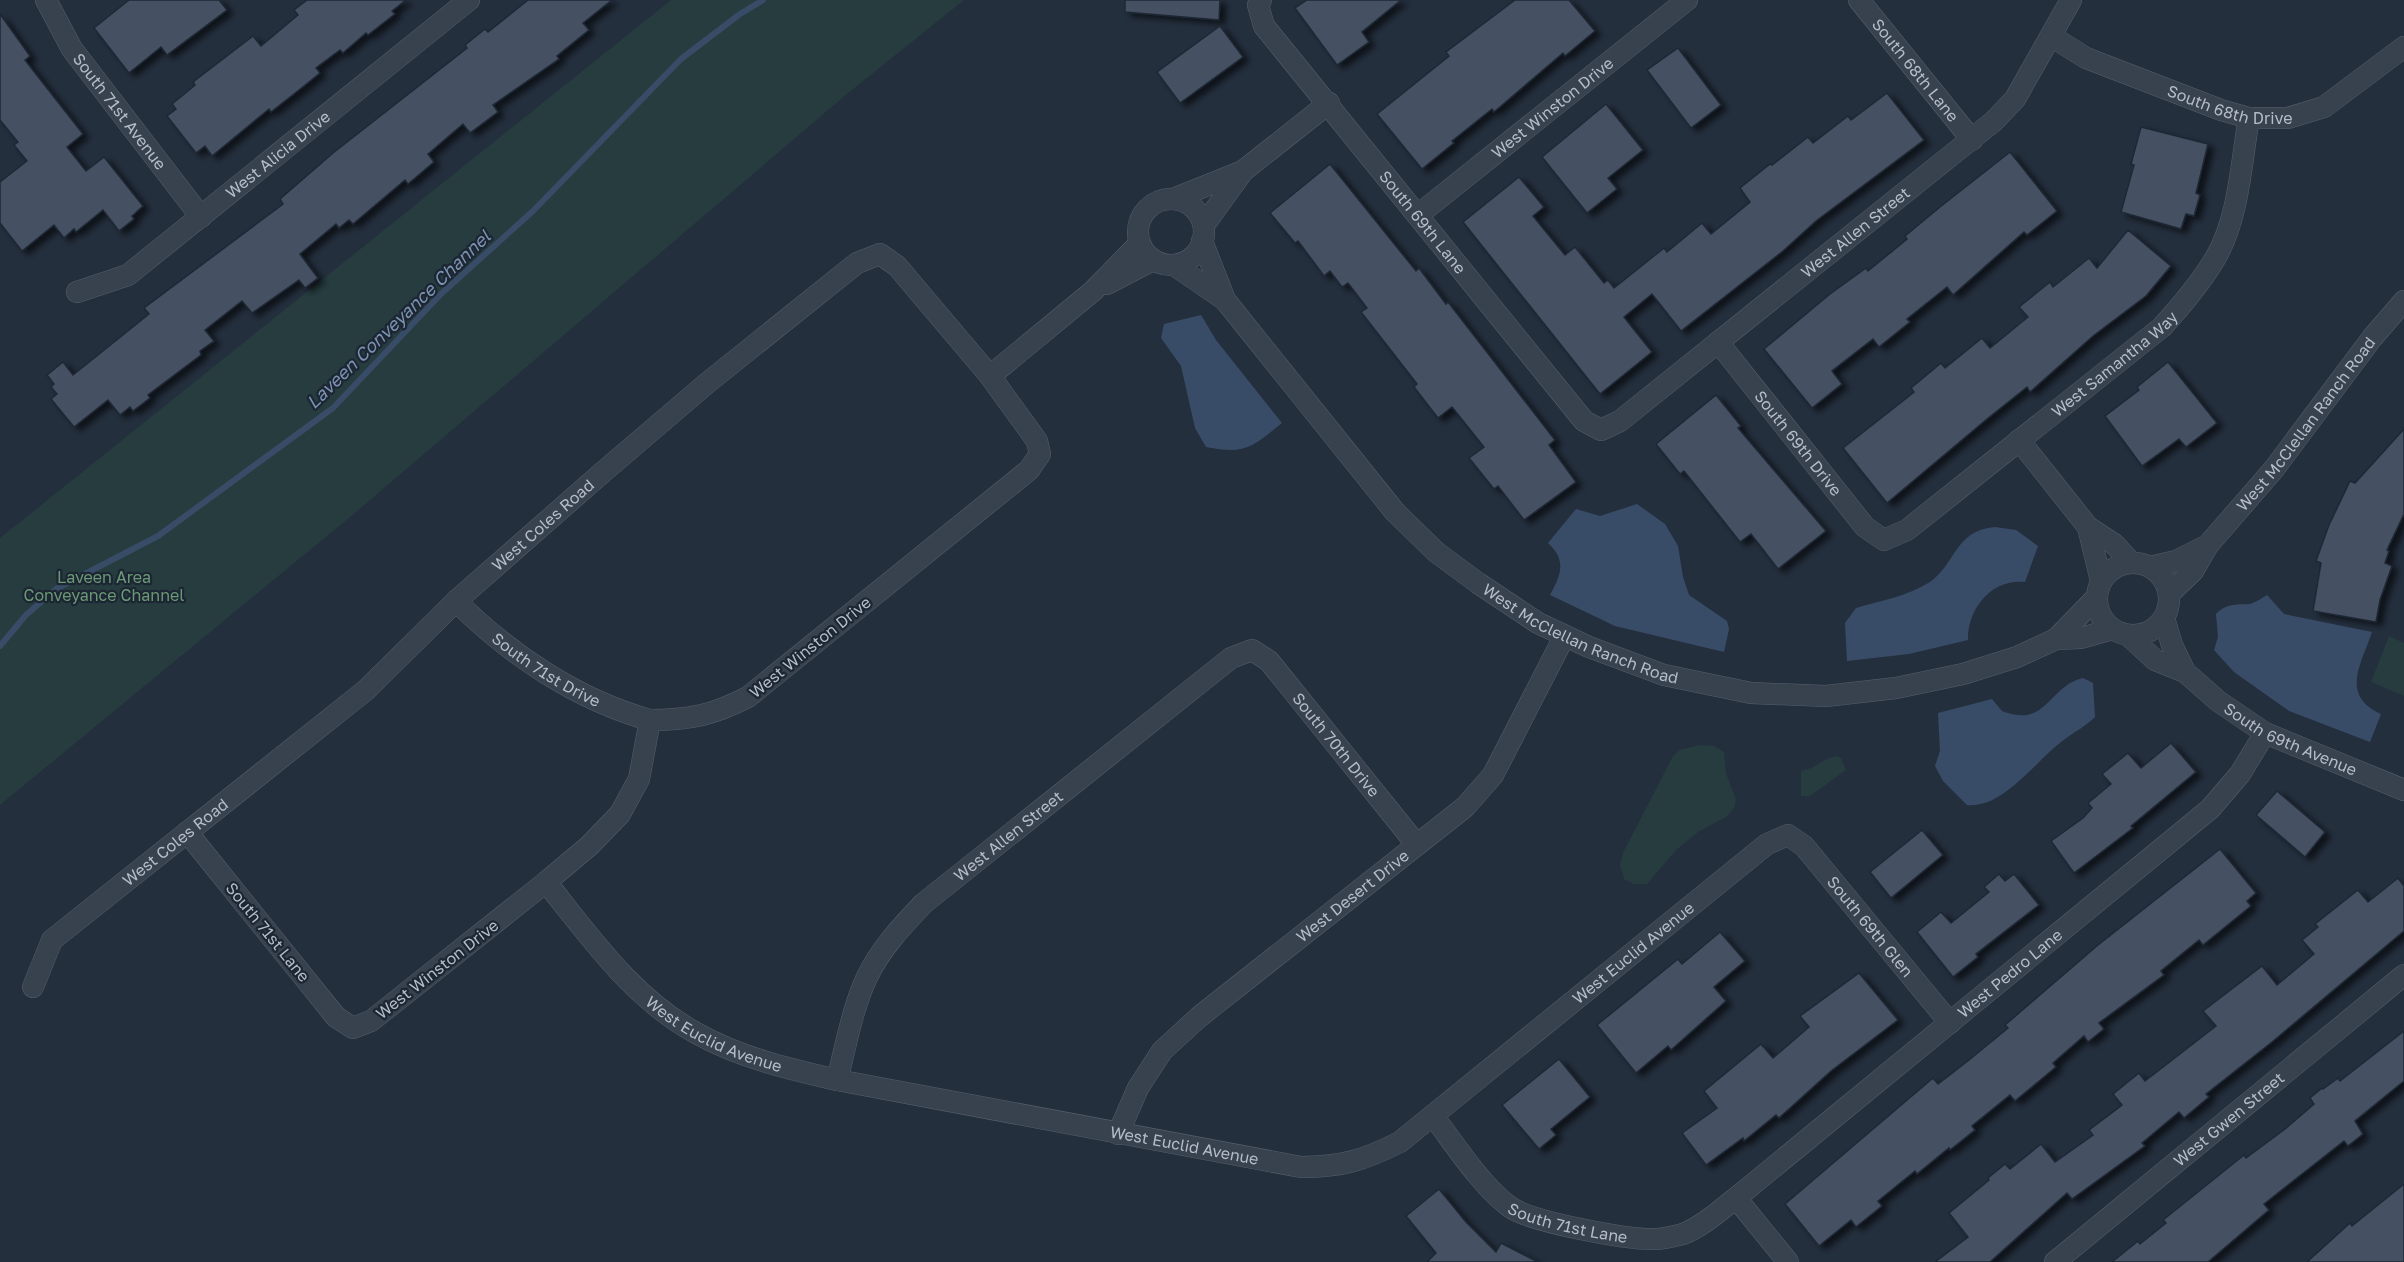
<svg xmlns="http://www.w3.org/2000/svg" width="2404" height="1262" viewBox="0 0 2404 1262" font-family="'Golos Text',sans-serif">
<defs>
<filter id="shadow"><feDropShadow dx="6" dy="4" stdDeviation="3" flood-color="#0009"/></filter>
</defs>
<rect width="100%" height="100%" fill="#242f3e"/>
<g fill="#263c3f">
<polygon points="671,0 964,0 847,94 350,517 0,805 0,538"/>
<polygon points="2389,636 2404,643 2404,696 2371,682"/>
<polygon points="1700,745 1714,746 1724,752 1726,773 1736,800 1734,808 1726,817 1698,832 1676,850 1647,884 1634,884 1624,879 1620,865 1623,853 1673,756 1680,750"/>
<path d="M1836,756L1841,758L1846,770L1810,796H1801V771C1815,769 1822,759 1836,756Z"/>
</g>
<g fill="#394c67">
<path d="M1201,315L1216,340L1282,423C1252,447 1246,455 1206,447L1195,428L1181,366L1161,338L1164,324Z"/>
<path d="M1637,504L1665,524L1678,546L1683,577L1689,595L1727,621L1729,629L1724,652L1615,626L1550,595C1561,575 1567,560 1548,543L1576,509L1600,516Z"/>
<path d="M1995,527L2016,530L2038,546L2025,582C1992,578 1967,609 1968,640L1909,654L1847,661L1845,623L1856,608C1882,600 1906,597 1930,582C1956,564 1955,530 1995,527Z"/>
<path d="M2267,595L2284,614L2372,632C2362,663 2339,695 2381,714L2370,742L2289,711L2234,672L2214,650L2218,637L2216,614C2227,603 2235,605 2249,604C2255,603 2262,598 2267,595Z"/>
<path d="M2083,678L2093,683L2095,717C2085,727 2072,733 2061,742C2035,762 2002,809 1967,805L1943,781L1935,766L1940,751L1938,713L1992,699L2002,711C2047,729 2048,686 2083,678Z"/>
</g>
<g fill="none" stroke-linecap="round" stroke-linejoin="round">
<polyline stroke="#394c67" stroke-width="6" points="0,646 26,615 56,589 158,536 333,408 441,294 533,211 681,59 740,14 763,0"/>
</g>
<g fill="#455162" stroke="#1f2835" stroke-width="1.5" filter="url(#shadow)">
<polygon points="129,0 219,0 227,10 167,55 161,47 129,73 94,28"/>
<polygon points="307,0 406,0 392,11 395,14 368,35 366,33 343,53 340,50 316,68 320,73 304,86 271,112 269,109 212,156 205,146 196,153 167,116 176,109 172,104 195,85 193,82 253,36 261,46 298,15 294,10"/>
<polygon points="528,0 612,0 583,23 589,30 557,56 559,59 493,105 498,112 470,133 463,124 428,154 434,162 408,184 405,180 353,224 349,220 339,228 336,224 300,254 318,278 305,288 299,280 252,313 242,301 205,330 214,341 200,351 201,355 148,395 150,398 133,411 130,407 120,415 108,400 74,427 51,399 57,394 51,387 54,384 47,375 63,362 73,375 149,314 144,308 283,204 280,199 333,153 467,48 465,45 485,29 488,32"/>
<polygon points="1125,0 1220,0 1219,20 1125,12"/>
<polygon points="1307,0 1401,0 1362,32 1369,42 1337,65 1295,8"/>
<polygon points="1515,0 1569,0 1595,31 1565,56 1563,53 1494,112 1492,109 1452,141 1454,143 1422,169 1377,114 1449,56 1446,52"/>
<polygon points="0,14 30,56 25,60 83,134 67,147 86,171 104,157 143,206 132,216 134,219 119,231 103,210 76,232 74,229 64,238 54,225 22,251 0,223 0,182 27,161 14,145 18,142 0,120"/>
<polygon points="1220,26 1243,57 1180,103 1157,72"/>
<polygon points="1678,48 1721,105 1691,128 1647,70"/>
<polygon points="1887,93 1924,140 1816,221 1783,251 1681,331 1652,294 1624,317 1652,352 1600,394 1463,222 1519,177 1544,207 1533,216 1565,255 1575,247 1604,283 1608,280 1614,288 1664,248 1667,252 1702,223 1711,234 1750,202 1740,188 1770,164 1772,165 1808,137 1813,143 1848,116 1851,120"/>
<polygon points="1606,104 1643,150 1608,178 1617,189 1587,213 1542,157"/>
<polygon points="2141,127 2208,144 2196,193 2200,195 2194,216 2186,214 2181,229 2121,212 2134,165 2131,164"/>
<polygon points="2010,152 2057,211 2027,235 2024,232 1953,295 1947,287 1907,319 1910,322 1879,347 1873,339 1832,371 1842,384 1812,408 1764,349 1830,294 1866,268 1868,271 1907,239 1905,236 1940,207"/>
<polygon points="1330,164 1416,271 1419,268 1446,304 1448,302 1555,440 1549,445 1576,482 1524,520 1498,486 1494,489 1469,458 1484,447 1452,407 1438,418 1414,387 1417,384 1361,312 1367,308 1348,283 1342,287 1330,271 1324,276 1298,241 1295,243 1270,213"/>
<polygon points="2128,230 2171,266 2146,296 2093,336 2030,392 2027,387 1987,419 1887,503 1843,448 1914,392 1911,388 1941,363 1945,368 1982,338 1990,348 2028,317 2019,307 2050,282 2053,287 2089,258 2097,268"/>
<polygon points="2168,362 2217,423 2186,447 2179,439 2142,466 2105,416 2139,390 2137,387"/>
<polygon points="1716,395 1741,426 1738,428 1826,531 1778,569 1751,534 1740,542 1684,471 1680,474 1656,444"/>
<polygon points="2404,429 2404,514 2387,550 2389,551 2385,563 2392,566 2380,600 2376,622 2313,611 2321,563 2316,561 2329,525 2350,481 2355,483"/>
<polygon points="2171,743 2196,772 2131,826 2133,828 2074,873 2051,841 2083,818 2092,808 2088,803 2111,784 2102,774 2128,753 2141,768"/>
<polygon points="2277,791 2325,832 2305,857 2256,815"/>
<polygon points="1922,830 1943,855 1891,898 1870,872"/>
<polygon points="2220,849 2256,893 2247,901 2251,906 2203,945 2199,940 2161,971 2164,975 2099,1023 2104,1029 2088,1042 2084,1036 2053,1063 2056,1067 2015,1101 2010,1095 1972,1126 1975,1130 1950,1150 1949,1148 1917,1174 1915,1171 1878,1201 1882,1206 1856,1227 1851,1220 1819,1246 1785,1204 1933,1078 1938,1084 1969,1060 2008,1028 2005,1025 2098,945"/>
<polygon points="1999,874 2005,881 2014,874 2039,905 1976,954 1978,957 1953,977 1917,932 1941,912 1951,923 1989,892 1984,887"/>
<polygon points="2398,878 2404,886 2404,931 2272,1042 2206,1094 2209,1097 2184,1118 2179,1112 2142,1143 2145,1146 2072,1199 2067,1193 1990,1262 1935,1262 1968,1237 1949,1213 1989,1180 1988,1178 2005,1164 2010,1169 2041,1144 2055,1162 2093,1135 2089,1130 2122,1105 2113,1094 2139,1073 2145,1081 2216,1026 2203,1011 2262,966 2277,985 2314,954 2302,940 2318,927 2315,924 2358,890 2368,902"/>
<polygon points="1720,932 1745,961 1714,987 1726,1001 1671,1050 1668,1046 1636,1073 1597,1025 1678,959 1682,964"/>
<polygon points="1859,973 1898,1020 1831,1071 1779,1118 1776,1115 1744,1141 1743,1138 1706,1165 1682,1133 1717,1108 1704,1091 1761,1044 1773,1058 1809,1027 1800,1016"/>
<polygon points="2404,1031 2404,1081 2355,1121 2363,1134 2348,1146 2344,1141 2274,1196 2264,1204 2269,1210 2208,1262 2112,1262 2138,1241 2140,1244 2166,1223 2163,1220 2244,1155 2246,1158 2285,1129 2314,1104 2310,1098 2322,1088 2323,1089 2338,1078 2340,1081"/>
<polygon points="1559,1059 1590,1097 1551,1129 1556,1135 1539,1149 1502,1105"/>
<polygon points="2404,1184 2404,1262 2307,1262 2350,1223 2352,1226"/>
<polygon points="1439,1189 1466,1222 1496,1252 1501,1243 1538,1262 1427,1262 1436,1253 1406,1216"/>
</g>
<g fill="none" stroke-linecap="round" stroke-linejoin="round">
<defs>
<g id="minor">
<path id="s1" d="M46,0L72,49L201,217"/>
<path id="s2" d="M1261,0L1258,5L1264,26L1584,421L1601,430L1620,421L1994,121L2015,99L2071,0"/>
<path id="s3" d="M1859,0L1972,140"/>
<path id="s4" d="M2051,36L2086,58L2221,110L2249,118H2288L2324,107L2404,47"/>
<circle cx="1171" cy="232" r="33"/>
<polyline points="1173,199 1243,171"/>
<path id="s5" d="M1418,215L1687,0"/>
<polyline points="1204,225 1243,171 1329,103"/>
<path id="s6" d="M1202,241L1225,300L1395,512L1436,552L1478,583L1538,623L1589,647L1664,675L1751,693L1826,696L1896,688L1963,674L2017,657L2056,639L2081,638L2113,629"/>
<polyline points="1174,265 1225,300"/>
<polyline points="1107,284 1153,260"/>
<path id="s7" d="M77,292L128,275L469,0"/>
<path id="s8" d="M1718,342L1865,527L1884,540L1907,530L2162,327C2182,305 2201,283 2216,257C2239,217 2241,163 2249,118"/>
<polyline points="990,376 1093,291 1140,243"/>
<polyline points="2019,440 2088,527 2114,544 2131,562"/>
<polyline points="2088,527 2101,581"/>
<circle cx="2133" cy="599" r="36"/>
<polyline points="2150,567 2176,561 2208,545"/>
<path id="s9" d="M2169,594L2193,571L2208,545L2274,469L2372,338L2404,301"/>
<path id="s10" d="M456,601C509,654 577,700 650,720"/>
<polyline points="2164,618 2172,645 2185,672"/>
<path id="s11" d="M2129,636L2155,660L2185,672L2218,701L2265,733L2404,790"/>
<polyline points="2056,639 2097,597"/>
<path id="s12" d="M546,882C591,938 634,1000 698,1034C741,1058 790,1069 837,1080L1301,1167C1342,1167 1364,1160 1400,1142L1767,844L1788,835L1804,846L1950,1023"/>
<path id="s13" d="M33,987L52,940L366,690L456,601L603,472L706,384L857,263L880,254L897,266L990,376L1037,441L1040,454L1029,470L748,697C713,715 690,720 650,720L639,779L620,814L589,846L546,882L371,1021L353,1028L336,1017L187,832"/>
<path id="s14" d="M837,1080C846,1046 852,1009 867,977C881,948 903,925 924,903L1231,658L1252,650L1269,661L1417,845"/>
<path id="s15" d="M1433,1116C1455,1144 1481,1186 1510,1207C1531,1222 1628,1240 1656,1239C1664,1239 1675,1236 1683,1234C1703,1226 1719,1211 1736,1198L2210,809L2240,774L2265,733"/>
<path id="s16" d="M1118,1134L1138,1088L1162,1051L1199,1017L1465,807L1493,775L1564,637"/>
<polyline points="1736,1198 1788,1262"/>
<path id="s17" d="M2055,1262L2404,975"/>
</g>
</defs>
<use href="#minor" stroke="#565f6c" stroke-width="22"/>
<use href="#minor" stroke="#38414e" stroke-width="21"/>
</g>
<g text-anchor="middle" dominant-baseline="central" stroke-width="4.5" stroke-linejoin="round" paint-order="stroke">
<g font-size="16" fill="#b4bcc9" stroke="#1d2633">
<text stroke="none"><textPath href="#s3" startOffset="90">South 68th Lane</textPath></text>
<text stroke="none"><textPath href="#s4" startOffset="194">South 68th Drive</textPath></text>
<text stroke="none"><textPath href="#s5" startOffset="172">West Winston Drive</textPath></text>
<text stroke="none"><textPath href="#s1" startOffset="134">South 71st Avenue</textPath></text>
<text stroke="none"><textPath href="#s7" startOffset="246">West Alicia Drive</textPath></text>
<text stroke="none"><textPath href="#s2" startOffset="280">South 69th Lane</textPath></text>
<text stroke="none"><textPath href="#s2" startOffset="878">West Allen Street</textPath></text>
<text stroke="none"><textPath href="#s8" startOffset="550">West Samantha Way</textPath></text>
<text stroke="none"><textPath href="#s9" startOffset="219">West McClellan Ranch Road</textPath></text>
<text stroke="none"><textPath href="#s8" startOffset="129">South 69th Drive</textPath></text>
<text stroke="none"><textPath href="#s13" startOffset="694">West Coles Road</textPath></text>
<text stroke="none"><textPath href="#s6" startOffset="560">West McClellan Ranch Road</textPath></text>
<text transform="translate(810 647) rotate(-39)">West Winston Drive</text>
<text stroke="none"><textPath href="#s10" startOffset="114">South 71st Drive</textPath></text>
<text stroke="none"><textPath href="#s11" startOffset="194">South 69th Avenue</textPath></text>
<text stroke="none"><textPath href="#s14" startOffset="744">South 70th Drive</textPath></text>
<text stroke="none"><textPath href="#s14" startOffset="309">West Allen Street</textPath></text>
<text stroke="none"><textPath href="#s13" startOffset="208">West Coles Road</textPath></text>
<text stroke="none"><textPath href="#s16" startOffset="340">West Desert Drive</textPath></text>
<text stroke="none"><textPath href="#s12" startOffset="1558">South 69th Glen</textPath></text>
<text transform="translate(268 932) rotate(51)">South 71st Lane</text>
<text stroke="none"><textPath href="#s12" startOffset="1239">West Euclid Avenue</textPath></text>
<text transform="translate(437 969) rotate(-38)">West Winston Drive</text>
<text stroke="none"><textPath href="#s15" startOffset="716">West Pedro Lane</textPath></text>
<text stroke="none"><textPath href="#s12" startOffset="231">West Euclid Avenue</textPath></text>
<text stroke="none"><textPath href="#s17" startOffset="225">West Gwen Street</textPath></text>
<text stroke="none"><textPath href="#s12" startOffset="717">West Euclid Avenue</textPath></text>
<text stroke="none"><textPath href="#s15" startOffset="180">South 71st Lane</textPath></text>
</g>
<g font-size="16" fill="#6b9a76" stroke="#1d2633">
<text x="104" y="577">Laveen Area<tspan x="104" dy="18">Conveyance Channel</tspan></text>
</g>
<g font-size="18" font-style="italic" fill="#7c92b1" stroke="#1d2633">
<text transform="translate(398 319) rotate(-44)">Laveen Conveyance Channel</text>
</g>
</g>
</svg>
